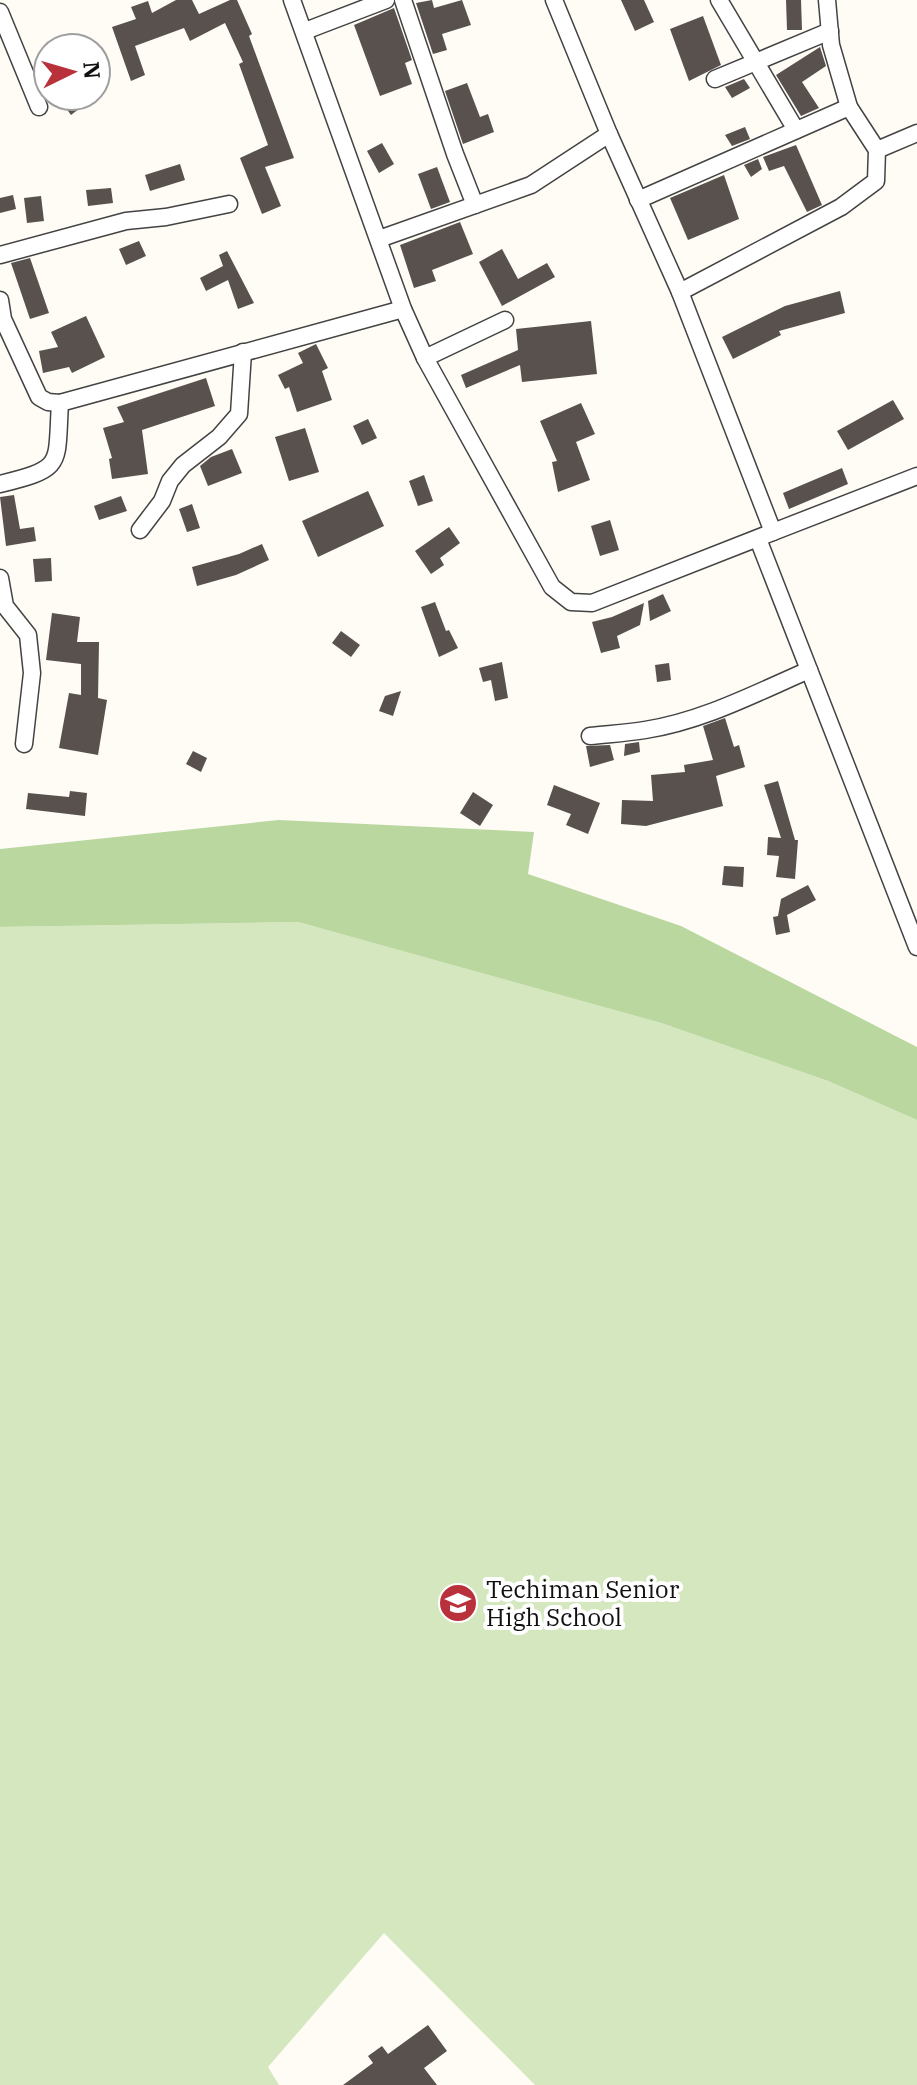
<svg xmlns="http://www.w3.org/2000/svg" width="917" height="2085" viewBox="0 0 917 2085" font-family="'IBM Plex Serif',serif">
<rect width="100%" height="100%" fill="#fefcf5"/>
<polygon fill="#d5e7bf" points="298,922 661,1023 828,1081 917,1120 917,2085 535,2085 384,1933 268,2067 279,2085 0,2085 0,927"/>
<polygon fill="#bad7a0" points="279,820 534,832 528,874 681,926 917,1047 917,1120 828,1081 661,1023 298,922 0,927 0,849"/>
<g fill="#58514d">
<polygon points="176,0 192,0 199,14 230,0 237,0 252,34 249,36 294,158 265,167 281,206 262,214 240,158 268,145 239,64 243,62 225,23 190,41 184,28 135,46 145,75 131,81 112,27 136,19 131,7 148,1 152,13"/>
<polygon points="432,0 434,8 462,0 471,25 442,34 447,50 433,54 416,3"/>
<polygon points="621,0 644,0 654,22 635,31"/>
<polygon points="786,0 801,0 802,30 787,30"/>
<polygon points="394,8 412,60 405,63 412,84 380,96 354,25"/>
<polygon points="703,16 721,65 689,81 670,29"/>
<polygon points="820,47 826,66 802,82 819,108 801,116 776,75"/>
<polygon points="744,79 750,88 732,98 725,87"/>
<polygon points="467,83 480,117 488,114 494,132 463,144 445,91"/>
<polygon points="57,96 96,96 71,115"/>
<polygon points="745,127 750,139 732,146 725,135"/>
<polygon points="382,143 394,164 379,173 367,151"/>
<polygon points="796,145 822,205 807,212 784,166 769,171 763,157"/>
<polygon points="758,159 762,169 751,177 744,165"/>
<polygon points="180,164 185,180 150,191 145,175"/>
<polygon points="437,167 450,202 431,209 418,174"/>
<polygon points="724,175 739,219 688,240 670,198"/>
<polygon points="111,188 113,203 88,206 86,190"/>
<polygon points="13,195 16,209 0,213 0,198"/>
<polygon points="41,196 44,221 27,223 24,198"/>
<polygon points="460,222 473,254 432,270 436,281 414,288 400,245"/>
<polygon points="139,241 146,256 126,265 119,249"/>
<polygon points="502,249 518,279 547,263 555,277 502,306 479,262"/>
<polygon points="227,251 254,303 238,309 228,280 206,291 200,278 223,266 219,255"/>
<polygon points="30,258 49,313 30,319 11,263"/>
<polygon points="840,291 845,313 779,331 781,335 733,359 722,337 785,306"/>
<polygon points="86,316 105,357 72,373 69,367 43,373 39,351 58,347 51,332"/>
<polygon points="591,321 597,374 522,382 520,365 466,388 461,375 518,350 516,329"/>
<polygon points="316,344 328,368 322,371 332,400 297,412 289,387 285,389 278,375 303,363 298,353"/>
<polygon points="206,378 215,406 142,430 148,474 112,479 109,459 112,458 103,428 124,422 117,407"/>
<polygon points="893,400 904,419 848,450 837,431"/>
<polygon points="581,403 595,434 576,442 590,480 558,492 552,462 557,461 540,421"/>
<polygon points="368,419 377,438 362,445 353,426"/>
<polygon points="305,428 319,472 289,481 275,437"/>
<polygon points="232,449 242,473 208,486 200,466 211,457"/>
<polygon points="842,468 848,484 789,509 783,493"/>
<polygon points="424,475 433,501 418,506 409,481"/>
<polygon points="368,491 384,526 318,557 302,521"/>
<polygon points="14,495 20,529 34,527 36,541 6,546 0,497"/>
<polygon points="121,496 127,511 99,520 94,506"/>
<polygon points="192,504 200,528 187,532 179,509"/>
<polygon points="610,520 619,550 600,556 591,526"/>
<polygon points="449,527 460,543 440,558 444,565 431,574 415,551"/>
<polygon points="262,544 269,560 236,575 197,586 192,567 239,554"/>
<polygon points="51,558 52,581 35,582 33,559"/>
<polygon points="663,594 671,611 650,621 648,601"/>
<polygon points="435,602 446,631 449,630 458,648 439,657 421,607"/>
<polygon points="644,603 640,625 617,636 620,648 601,653 592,622 612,617"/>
<polygon points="52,613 80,617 77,642 99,642 98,698 107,700 98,755 59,748 69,693 81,695 81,664 46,660"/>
<polygon points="341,631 360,645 351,657 332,643"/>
<polygon points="502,662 508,698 495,701 491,680 483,682 479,668"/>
<polygon points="669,663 671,680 657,682 655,665"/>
<polygon points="401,691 393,716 379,711 385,696"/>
<polygon points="725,718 734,747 739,745 745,767 716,776 723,806 646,826 621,824 622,800 653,801 651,775 685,772 684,765 713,760 703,726"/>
<polygon points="639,742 640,752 624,756 625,744"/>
<polygon points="610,745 614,760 590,767 586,746"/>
<polygon points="193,751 207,758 201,772 186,764"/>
<polygon points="778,781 795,840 798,840 795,879 776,877 779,856 767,855 768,837 781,838 764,785"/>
<polygon points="554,785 600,803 588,834 566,825 571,814 547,805"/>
<polygon points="70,791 87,793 85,816 26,809 28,793 69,797"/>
<polygon points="473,792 493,805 480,826 460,813"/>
<polygon points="724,866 744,867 743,887 722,885"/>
<polygon points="808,885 816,900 787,915 790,932 776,935 773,917 778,916 781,899"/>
<polygon points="428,2025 447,2051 424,2068 437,2085 343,2085 373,2063 368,2056 382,2046 388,2054"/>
</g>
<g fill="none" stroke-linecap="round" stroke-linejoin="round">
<defs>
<g id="minor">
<polyline points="292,0 403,309 425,358 552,587 571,602 592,603 773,532"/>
<polyline points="403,0 455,154 475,205"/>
<polyline points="554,0 609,134 680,292 773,532 917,476"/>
<polyline points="719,0 796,130"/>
<polyline points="0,12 39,107"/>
<polyline points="305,31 386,0"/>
<polyline points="715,79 830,31"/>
<polyline points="877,150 917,133"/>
<polyline points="638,200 849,107"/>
<polyline points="379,239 531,185 609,134"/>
<polyline points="0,255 126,221 166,217 229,204"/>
<polyline points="680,292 841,207 876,181 877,150 849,107 831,45 827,0"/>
<polyline points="0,300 3,319 39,397 48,402 60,403 403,309"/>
<polyline points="425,358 505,320"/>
<path d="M0,484C65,468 56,466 60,403"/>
<polyline points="140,530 162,501 170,481 183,465 219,437 239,414 243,352"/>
<polyline points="758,539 917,947"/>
<polyline points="0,578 5,606 28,635 32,673 24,744"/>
<path d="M590,736C608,734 627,733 645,730C703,721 756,693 809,670"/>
</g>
</defs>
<use href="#minor" stroke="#434343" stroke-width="19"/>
<use href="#minor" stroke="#fff" stroke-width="16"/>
</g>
<defs>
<symbol id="school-disc" viewBox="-11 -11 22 22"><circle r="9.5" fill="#b8313b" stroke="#fff"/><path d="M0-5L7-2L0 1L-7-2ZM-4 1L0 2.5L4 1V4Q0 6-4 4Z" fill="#fff"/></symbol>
</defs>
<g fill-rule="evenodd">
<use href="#school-disc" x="436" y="1581" width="44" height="44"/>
</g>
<g text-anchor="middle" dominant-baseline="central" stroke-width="8" stroke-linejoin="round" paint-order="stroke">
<g font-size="24" fill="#101010" stroke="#fff" text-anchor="start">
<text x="486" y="1589">Techiman Senior<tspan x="486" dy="28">High School</tspan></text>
</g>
</g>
<g transform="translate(72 72) rotate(85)"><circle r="38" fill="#ffffff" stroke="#9f9f9f" stroke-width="2"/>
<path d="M0-6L14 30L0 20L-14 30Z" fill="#b8313b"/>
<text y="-12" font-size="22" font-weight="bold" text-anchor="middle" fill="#101010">N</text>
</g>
</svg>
